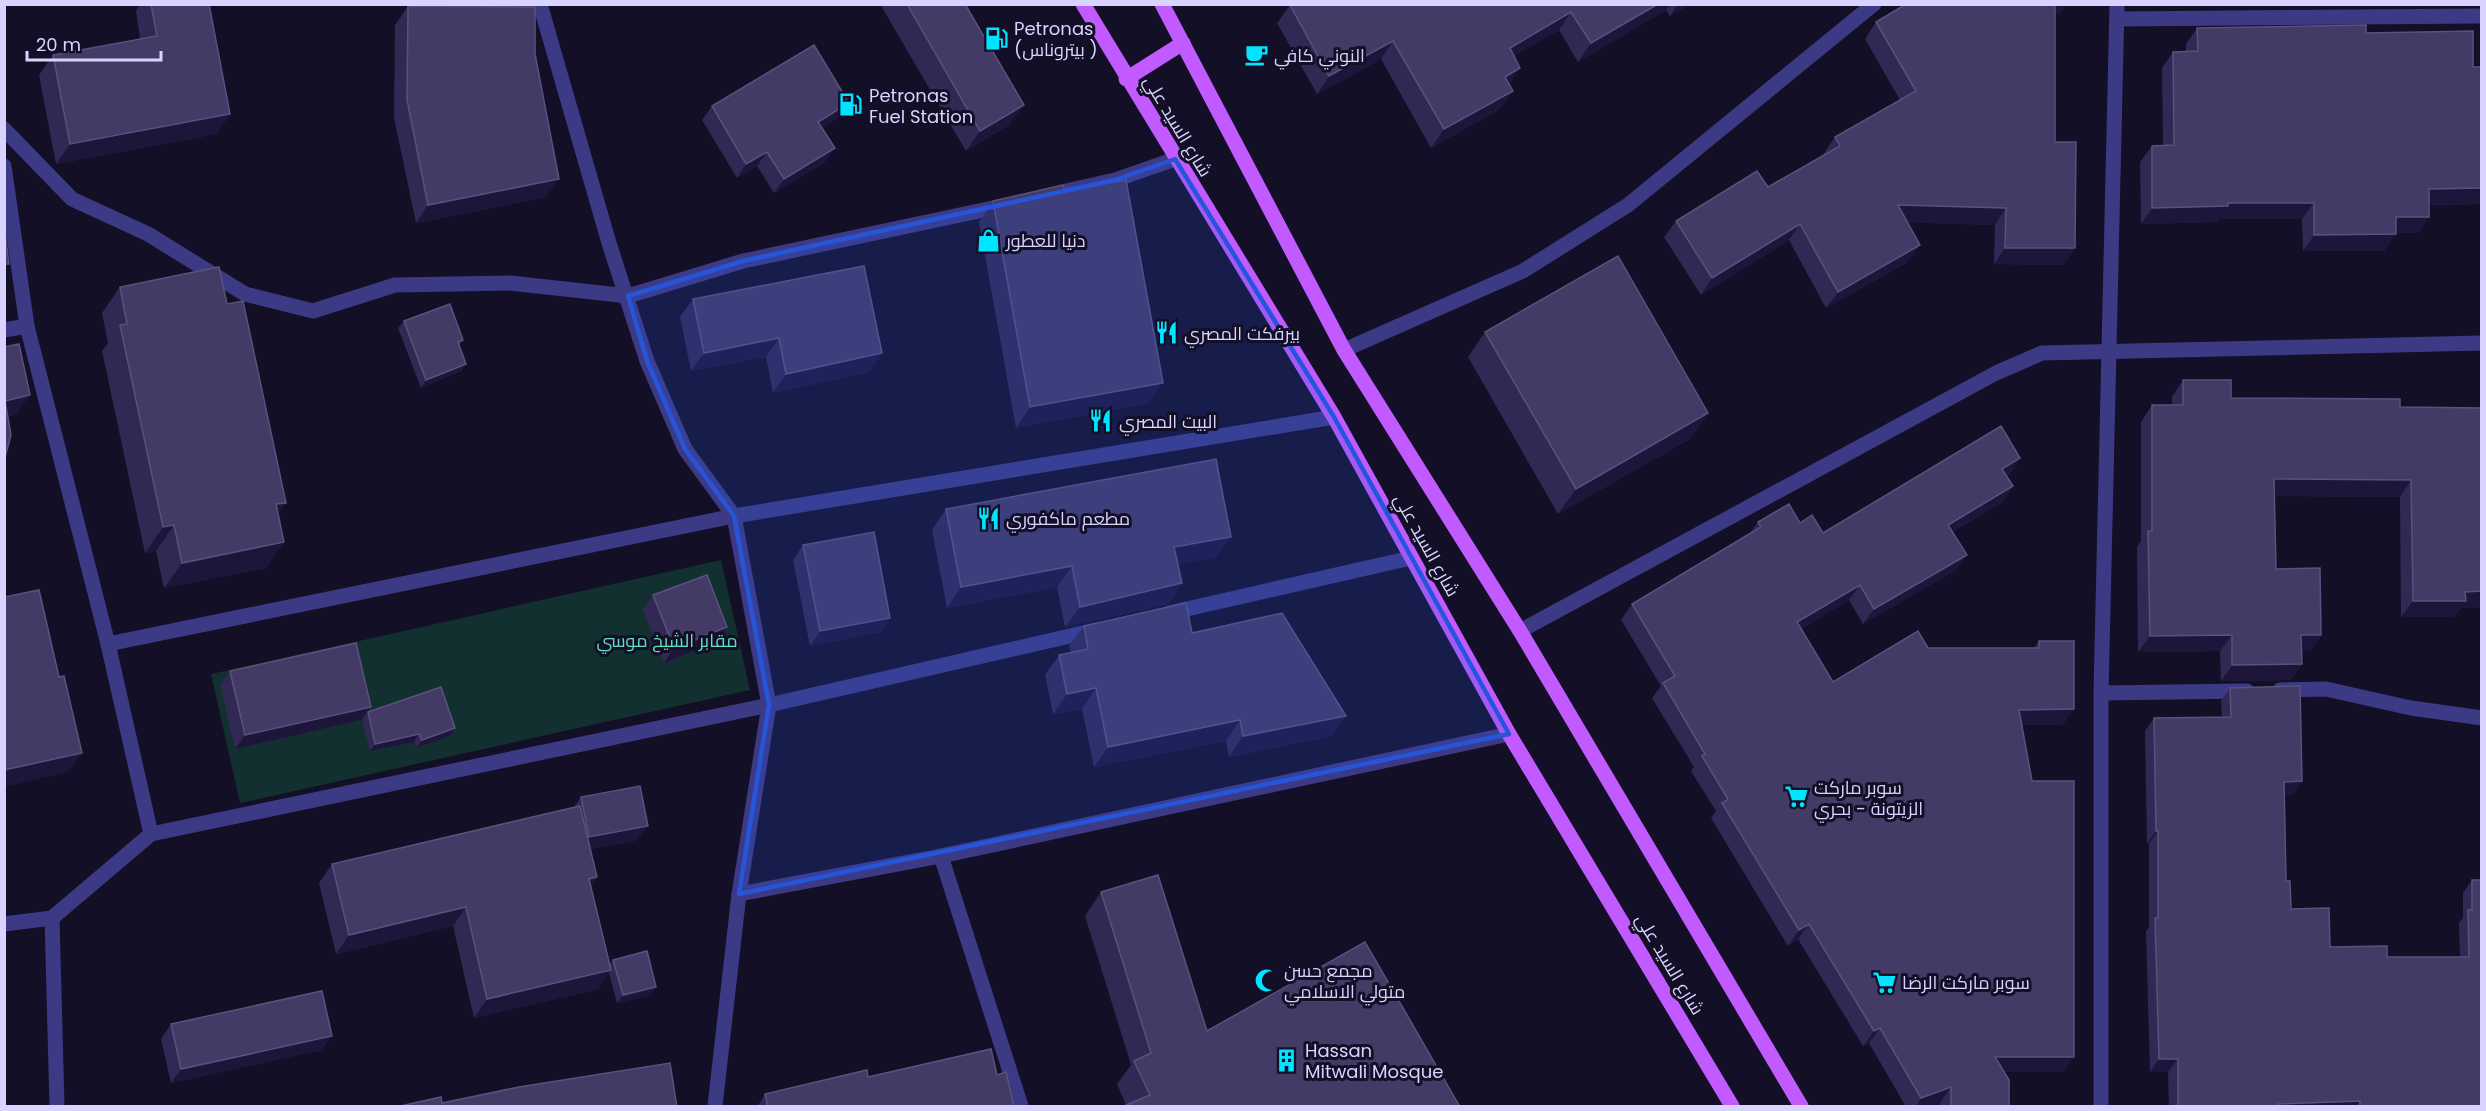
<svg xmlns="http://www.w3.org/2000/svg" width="2486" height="1111" viewBox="0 0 2486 1111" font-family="Poppins,Cairo,sans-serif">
<rect width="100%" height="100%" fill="#130f26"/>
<polygon fill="#12302f" points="721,560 750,690 240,803 211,674"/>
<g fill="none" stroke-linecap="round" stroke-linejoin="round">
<g stroke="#3d3a85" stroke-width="15">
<polyline points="540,4 609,243 647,361 685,449 734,516 769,705 739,894 715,1106"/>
<polyline points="2117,19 2482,16"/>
<polyline points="4,129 72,199 148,234 245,294 313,311 395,285 510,283 628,296 743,261 1007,205"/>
<polyline points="4,166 27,326 108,644 151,834"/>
<polyline points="1066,191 1115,180 1175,159"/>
<polyline points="4,330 27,326"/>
<polyline points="1344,350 1523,271 1628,205 1874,4"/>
<polyline points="1169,613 1411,558"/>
<polyline points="1520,631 1996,373 2042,353 2482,343"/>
<polyline points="108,644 734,516 1334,417"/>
<polyline points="2280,690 2326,689 2411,708 2482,718"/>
<polyline points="2101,693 2247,691"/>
<polyline points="941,856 1021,1106"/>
<polyline points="739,894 941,856 1509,734"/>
<polyline points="52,918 57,1106"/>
<polyline points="4,924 52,918 151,834 769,705 1096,630"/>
<polyline points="2101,1106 2101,693 2117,4"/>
</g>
<g stroke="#c25bff" stroke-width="15">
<polyline points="1083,4 1334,417 1509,734 1732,1106"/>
<polyline points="1162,4 1344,350 1520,631 1801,1106"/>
<polyline points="1126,79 1183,43"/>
</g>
</g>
<g fill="#312854">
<polygon points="140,4 151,4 230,114 216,134 56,164 39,75 53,55 140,39 136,11"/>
<polygon points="880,4 965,4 1009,125 966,151"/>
<polygon points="1291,4 1690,4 1670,16 1666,10 1578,62 1559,30 1514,56 1520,68 1509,84 1513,91 1500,109 1431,148 1381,59 1317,94 1277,23"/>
<polygon points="1906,4 2060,14 2055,14 2055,142 2075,248 2063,265 1994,264 1995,225 1907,222 1908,262 1826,308 1789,240 1701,295 1664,237 1676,221 1768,187 1824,155 1824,153 1835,137 1900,100 1865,39 1876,22"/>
<polygon points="408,6 546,197 416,223 394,118 395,25"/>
<polygon points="2197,28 2366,33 2473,67 2481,204 2429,205 2418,233 2396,233 2384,251 2303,251 2302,219 2219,219 2217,222 2141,224 2140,162 2152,146 2163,145 2162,68 2173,52 2186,52 2186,44"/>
<polygon points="849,103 839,117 822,128 825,162 774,193 757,166 737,178 702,120 712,106"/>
<polygon points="1065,191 1149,403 1016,428 979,222 993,201"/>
<polygon points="120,287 227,304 286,503 278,513 284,542 266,568 164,588 156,551 145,553 102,351 108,343 102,313"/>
<polygon points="693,299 882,353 869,372 773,393 766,357 691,371 680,317"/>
<polygon points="404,321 463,340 459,346 466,364 461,371 421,388 398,328"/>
<polygon points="1485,332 1708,413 1690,439 1558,514 1468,357"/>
<polygon points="2183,380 2231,398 2400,407 2481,408 2481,607 2461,608 2454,617 2401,617 2400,497 2274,496 2276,569 2321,635 2310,651 2301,651 2302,664 2290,680 2221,681 2220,651 2138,652 2137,547 2141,541 2141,422 2152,405 2172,405 2172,397"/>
<polygon points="2020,458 2010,474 2007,475 2013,486 2002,502 1952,532 1956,570 1863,624 1849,600 1801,629 1833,682 1928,648 2034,648 2039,641 2063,725 2022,725 2063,1072 2004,1072 2009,1107 1940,1107 1940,1103 1930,1107 1906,1107 1869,1043 1863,1046 1798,939 1788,946 1711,818 1716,811 1691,771 1694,767 1652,698 1661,686 1621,620 1632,604 1750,533 1758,522 1800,523 1823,533"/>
<polygon points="946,509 1216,557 1178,564 1182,583 1168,604 1065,627 1057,587 947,608 932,530"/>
<polygon points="803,545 890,618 880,632 810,646 793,560"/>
<polygon points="653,595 727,627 717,642 664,663 643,609"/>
<polygon points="1084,626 1192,633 1346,716 1332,736 1229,757 1226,741 1094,767 1082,709 1053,714 1045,675 1059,655 1071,653 1069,646"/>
<polygon points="230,671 361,720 235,749 220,685"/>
<polygon points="2230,688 2302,781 2293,794 2285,795 2286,881 2291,909 2330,947 2387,957 2460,957 2459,923 2463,918 2463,893 2472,880 2481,1107 2169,1107 2168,1072 2150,1072 2146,931 2149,927 2149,844 2147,844 2145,731 2154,718 2222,717 2221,701"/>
<polygon points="368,712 450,736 416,748 414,742 370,751 362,720"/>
<polygon points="581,797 637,840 591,849 591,886 610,964 613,960 651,995 617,1003 609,973 598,989 474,1018 453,926 336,954 319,883 332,864 574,807"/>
<polygon points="1101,892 1207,1031 1460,1107 1126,1105 1117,1084 1131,1065 1085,916"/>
<polygon points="171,1024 332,1036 321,1050 171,1083 161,1039"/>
<polygon points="997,1075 1014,1107 757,1107 765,1094 868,1077"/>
</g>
<g fill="#1d163a">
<polygon points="1658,4 1671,4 1666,10 1578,62 1591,43"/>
<polygon points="1678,4 1690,4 1670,16"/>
<polygon points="2051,4 2067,4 2060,14 2044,14"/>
<polygon points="1571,12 1559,30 1497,66 1510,48"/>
<polygon points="1393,41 1381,59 1317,94 1329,76"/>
<polygon points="1520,68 1507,86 1505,77"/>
<polygon points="1513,91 1500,109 1431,148 1444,129"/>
<polygon points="849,103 839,117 808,136 818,122"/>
<polygon points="1024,105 1009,125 966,151 980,131"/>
<polygon points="230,114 216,134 56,164 70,144"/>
<polygon points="835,148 825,162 774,193 784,179"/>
<polygon points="767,152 757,166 737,178 746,164"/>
<polygon points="559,179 546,197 416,223 428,205"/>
<polygon points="2481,188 2481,204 2418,205 2429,189"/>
<polygon points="2228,203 2314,203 2302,219 2219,219 2217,222 2141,224 2152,208"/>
<polygon points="1898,205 2006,208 1995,225 1886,222"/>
<polygon points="2396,217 2429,217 2418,233 2384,233"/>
<polygon points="1800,224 1789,240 1701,295 1712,278"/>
<polygon points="2396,234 2384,251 2303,251 2314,235"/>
<polygon points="1920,245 1908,262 1826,308 1838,292"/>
<polygon points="2005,248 2075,248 2063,265 1994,264"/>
<polygon points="4,264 9,264 4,270"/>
<polygon points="779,338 766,357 691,371 704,353"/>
<polygon points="882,353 869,372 773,393 786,374"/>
<polygon points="466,364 461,371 421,388 426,380"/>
<polygon points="1163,383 1149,403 1016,428 1030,407"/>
<polygon points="30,395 16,415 4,418 4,401"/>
<polygon points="1708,413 1690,439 1558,514 1576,489"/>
<polygon points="2020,458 2010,474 1992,484 2002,469"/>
<polygon points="2274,479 2411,480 2400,497 2263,496"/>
<polygon points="2013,486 2002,502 1938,540 1948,525"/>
<polygon points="286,503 268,528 276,504"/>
<polygon points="174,525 156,551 145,553 163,527"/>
<polygon points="1231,537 1216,557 1160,568 1174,547"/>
<polygon points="284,542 266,568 164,588 182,563"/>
<polygon points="1967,555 1956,570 1863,624 1874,609"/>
<polygon points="1072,566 1057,587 947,608 961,587"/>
<polygon points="1182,583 1168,604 1065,627 1080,607"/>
<polygon points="1860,585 1849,600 1787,638 1797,622"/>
<polygon points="2481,591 2481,607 2461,608 2454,617 2401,617 2413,601 2465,592"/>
<polygon points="890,618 880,632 810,646 820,631"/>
<polygon points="727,627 717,642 664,663 674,648"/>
<polygon points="2232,635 2220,651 2138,652 2150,636"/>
<polygon points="2301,635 2321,635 2310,651 2290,651"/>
<polygon points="2302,664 2290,680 2221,681 2232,665"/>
<polygon points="1096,688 1082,709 1053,714 1067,694"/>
<polygon points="371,707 361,720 235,749 245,735"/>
<polygon points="2074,709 2063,725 2008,725 2019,710"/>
<polygon points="1346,716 1332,736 1229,757 1243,736"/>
<polygon points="1240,720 1226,741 1094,767 1108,747"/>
<polygon points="455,728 450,736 416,748 422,740"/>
<polygon points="419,734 414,742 370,751 375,744"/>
<polygon points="82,753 68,772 4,787 4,770"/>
<polygon points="2302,781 2293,794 2275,795 2284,782"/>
<polygon points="648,826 637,840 579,852 589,837"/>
<polygon points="2156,831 2158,831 2149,844 2147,844"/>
<polygon points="597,877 584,896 589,879"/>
<polygon points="466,907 453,926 336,954 349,935"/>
<polygon points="1809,924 1798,939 1788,946 1799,930"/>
<polygon points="611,970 598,989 474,1018 487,999"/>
<polygon points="656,987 651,995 617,1003 623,995"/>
<polygon points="1880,1028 1869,1043 1863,1046 1874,1031"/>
<polygon points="332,1036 321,1050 171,1083 181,1069"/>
<polygon points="1995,1057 2074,1057 2063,1072 1984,1072"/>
<polygon points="2159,1059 2178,1059 2168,1072 2150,1072"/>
<polygon points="1951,1087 1940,1103 1930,1107 1916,1107 1921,1098"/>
<polygon points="2360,1101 2356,1107 2277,1107 2278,1104"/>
</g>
<g fill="#433a66" stroke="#5a527e" stroke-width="1.5">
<polygon points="151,4 209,4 230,114 70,144 53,55 157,36"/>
<polygon points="907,4 965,4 1024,105 980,131"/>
<polygon points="1658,4 1591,43 1571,12 1510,48 1520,68 1505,77 1513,91 1444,129 1393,41 1329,76 1290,5"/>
<polygon points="1906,4 2055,4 2055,142 2076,142 2075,248 2005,248 2006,208 1898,205 1920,245 1838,292 1800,224 1712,278 1676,221 1757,171 1768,187 1840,146 1835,137 1916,91 1876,22"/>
<polygon points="408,6 535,7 535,54 559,179 428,205 407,100"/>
<polygon points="2366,25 2366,33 2473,31 2473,67 2481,67 2481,188 2429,189 2429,217 2396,217 2396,234 2314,235 2314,203 2228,203 2228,206 2152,208 2152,146 2174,145 2173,52 2198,51 2197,28"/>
<polygon points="814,45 849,103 818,122 835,148 784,179 767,152 746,164 712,106"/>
<polygon points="1126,180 1163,383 1030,407 993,201 1063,185 1065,191"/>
<polygon points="4,224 9,264 4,264"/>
<polygon points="1618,256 1708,413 1576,489 1485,332"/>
<polygon points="864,266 882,353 786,374 779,338 704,353 693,299"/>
<polygon points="219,267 227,304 243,301 286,503 276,504 284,542 182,563 174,525 163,527 120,325 127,324 120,287"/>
<polygon points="450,304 463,340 458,342 466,364 426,380 404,321"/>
<polygon points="19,344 30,395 5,401 11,435 4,461 4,347"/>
<polygon points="2183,380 2231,380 2231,398 2400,399 2400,407 2481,408 2481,591 2465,592 2466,601 2413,601 2411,480 2274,479 2276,569 2320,568 2321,635 2301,635 2302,664 2232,665 2232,635 2150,636 2148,531 2152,531 2152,405 2183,405"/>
<polygon points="2001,426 2020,458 2002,469 2013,486 1948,525 1967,555 1874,609 1860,585 1797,622 1833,682 1918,631 1928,648 2039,648 2039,641 2074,641 2074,709 2019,710 2032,781 2074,781 2074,1057 1995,1057 2009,1080 2009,1107 1951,1107 1951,1087 1921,1098 1880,1028 1874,1031 1809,924 1799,930 1722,803 1728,799 1702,756 1705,754 1663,683 1675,676 1632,604 1761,527 1758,522 1789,504 1800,523 1812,515 1823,533"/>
<polygon points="1216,459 1231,537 1174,547 1182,583 1080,607 1072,566 961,587 946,509"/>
<polygon points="874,532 890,618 820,631 803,545"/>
<polygon points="707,575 727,627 674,648 653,595"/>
<polygon points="39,590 59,677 64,676 82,753 4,770 4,597"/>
<polygon points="1186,603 1192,633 1282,613 1346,716 1243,736 1240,720 1108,747 1096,688 1067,694 1059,655 1088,649 1084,626"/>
<polygon points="356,643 371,707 245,735 230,671"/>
<polygon points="2300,686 2302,781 2284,782 2286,881 2290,881 2291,909 2329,908 2330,947 2387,946 2387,957 2469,957 2468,910 2472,910 2472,880 2481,880 2481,1107 2360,1107 2360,1101 2278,1104 2278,1107 2178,1107 2178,1059 2159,1059 2155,918 2158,918 2158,831 2156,831 2154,718 2231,717 2230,688"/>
<polygon points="441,687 455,728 422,740 419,734 375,744 368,712"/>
<polygon points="640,786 648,826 589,837 581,797"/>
<polygon points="580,806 597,877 589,879 611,970 487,999 466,907 349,935 332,864"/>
<polygon points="1158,875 1207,1031 1365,942 1460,1107 1122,1107 1150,1095 1134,1061 1151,1053 1101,892"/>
<polygon points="647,951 656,987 623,995 613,960"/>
<polygon points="322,991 332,1036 181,1069 171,1024"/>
<polygon points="991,1049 997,1075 1006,1072 1014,1107 768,1107 765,1094 867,1070 868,1077"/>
<polygon points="670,1063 677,1107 396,1107 441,1097 442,1103 519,1087"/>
</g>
<path fill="#2655da" fill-opacity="0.2" stroke="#2655da" stroke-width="4.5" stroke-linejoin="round" d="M1175,159L1334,417L1509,734L739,894L769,705L734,516L685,449L647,361L628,296L743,261L1115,180Z"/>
<defs>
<symbol id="fuel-bare" viewBox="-9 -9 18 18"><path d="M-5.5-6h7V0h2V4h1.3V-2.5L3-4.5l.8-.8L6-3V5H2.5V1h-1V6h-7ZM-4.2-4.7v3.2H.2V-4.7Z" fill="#00e5ff" stroke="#130f26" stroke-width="2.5" paint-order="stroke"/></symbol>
<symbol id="cafe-bare" viewBox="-9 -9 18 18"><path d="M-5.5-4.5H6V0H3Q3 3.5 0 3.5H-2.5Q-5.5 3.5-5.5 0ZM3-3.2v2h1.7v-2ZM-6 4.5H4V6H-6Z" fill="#00e5ff" stroke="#130f26" stroke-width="2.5" paint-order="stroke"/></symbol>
<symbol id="shop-bare" viewBox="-9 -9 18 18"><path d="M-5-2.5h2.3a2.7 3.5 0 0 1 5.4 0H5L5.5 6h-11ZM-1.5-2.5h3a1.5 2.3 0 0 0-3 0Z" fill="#00e5ff" stroke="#130f26" stroke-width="2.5" paint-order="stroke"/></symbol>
<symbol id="restaurant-bare" viewBox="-9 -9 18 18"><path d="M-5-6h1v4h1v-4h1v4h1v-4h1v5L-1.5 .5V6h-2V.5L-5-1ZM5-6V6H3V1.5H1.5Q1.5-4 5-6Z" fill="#00e5ff" stroke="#130f26" stroke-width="2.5" paint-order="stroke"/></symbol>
<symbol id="supermarket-bare" viewBox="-9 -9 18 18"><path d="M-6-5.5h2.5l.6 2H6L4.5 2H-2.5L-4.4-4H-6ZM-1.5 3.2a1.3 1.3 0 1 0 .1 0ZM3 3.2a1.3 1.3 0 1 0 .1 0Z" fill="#00e5ff" stroke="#130f26" stroke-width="2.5" paint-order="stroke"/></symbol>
<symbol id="mosque-bare" viewBox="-9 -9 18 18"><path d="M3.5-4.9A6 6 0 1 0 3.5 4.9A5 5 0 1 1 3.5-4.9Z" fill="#00e5ff" stroke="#130f26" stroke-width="2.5" paint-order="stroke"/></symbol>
<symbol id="building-bare" viewBox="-9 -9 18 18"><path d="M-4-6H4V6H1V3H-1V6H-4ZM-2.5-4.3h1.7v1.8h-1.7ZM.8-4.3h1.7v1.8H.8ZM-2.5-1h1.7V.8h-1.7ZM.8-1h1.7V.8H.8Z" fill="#00e5ff" stroke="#130f26" stroke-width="2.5" paint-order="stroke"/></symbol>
</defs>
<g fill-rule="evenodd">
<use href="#fuel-bare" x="980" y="22" width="33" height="33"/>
<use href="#cafe-bare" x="1240" y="38" width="33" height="33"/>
<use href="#fuel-bare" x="834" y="88" width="33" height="33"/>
<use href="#shop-bare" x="972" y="224" width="33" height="33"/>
<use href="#restaurant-bare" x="1150" y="316" width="33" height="33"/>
<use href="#restaurant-bare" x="1084" y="404" width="33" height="33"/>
<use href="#restaurant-bare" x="972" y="502" width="33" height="33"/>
<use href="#supermarket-bare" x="1780" y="780" width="33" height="33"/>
<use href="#mosque-bare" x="1250" y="964" width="33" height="33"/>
<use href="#supermarket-bare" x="1868" y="966" width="33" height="33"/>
<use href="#building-bare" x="1270" y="1044" width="33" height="33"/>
</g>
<g text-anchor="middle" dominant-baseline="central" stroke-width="6" stroke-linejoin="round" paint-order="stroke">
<g font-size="18" fill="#d9d4ff" stroke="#130f26" text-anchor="start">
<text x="1014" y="28">Petronas<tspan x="1014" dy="21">(بيتروناس )</tspan></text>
<text x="1274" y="55">النوني كافي</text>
<text x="869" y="95">Petronas<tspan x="869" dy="21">Fuel Station</tspan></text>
<text x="1006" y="240">دنيا للعطور</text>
<text x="1184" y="333">بيرفكت المصري</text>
<text x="1119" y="421">البيت المصري</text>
<text x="1006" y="518">مطعم ماكفوري</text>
<text x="1814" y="787">سوبر ماركت<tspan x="1814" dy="21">الزيتونة - بحري</tspan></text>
<text x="1284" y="970">مجمع حسن<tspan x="1284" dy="21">متولي الاسلامي</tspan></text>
<text x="1902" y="982">سوبر ماركت الرضا</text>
<text x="1305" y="1050">Hassan<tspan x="1305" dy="21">Mitwali Mosque</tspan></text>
</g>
<g font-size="18" fill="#d9d4ff" stroke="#130f26">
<text transform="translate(1178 126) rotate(59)">شارع السيد علي</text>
<text transform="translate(1427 545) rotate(61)">شارع السيد علي</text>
<text transform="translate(1670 964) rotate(59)">شارع السيد علي</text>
</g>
<g font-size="18" fill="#5fe0c0" stroke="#130f26">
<text x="667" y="640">مقابر الشيخ موسي</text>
</g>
</g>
<rect width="2486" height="1111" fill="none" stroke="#d9d4ff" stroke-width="12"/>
<path d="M27 51v9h134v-9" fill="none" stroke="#d9d4ff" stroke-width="3"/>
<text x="36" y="51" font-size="18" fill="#d9d4ff" stroke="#130f26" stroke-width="4.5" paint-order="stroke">20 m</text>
</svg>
